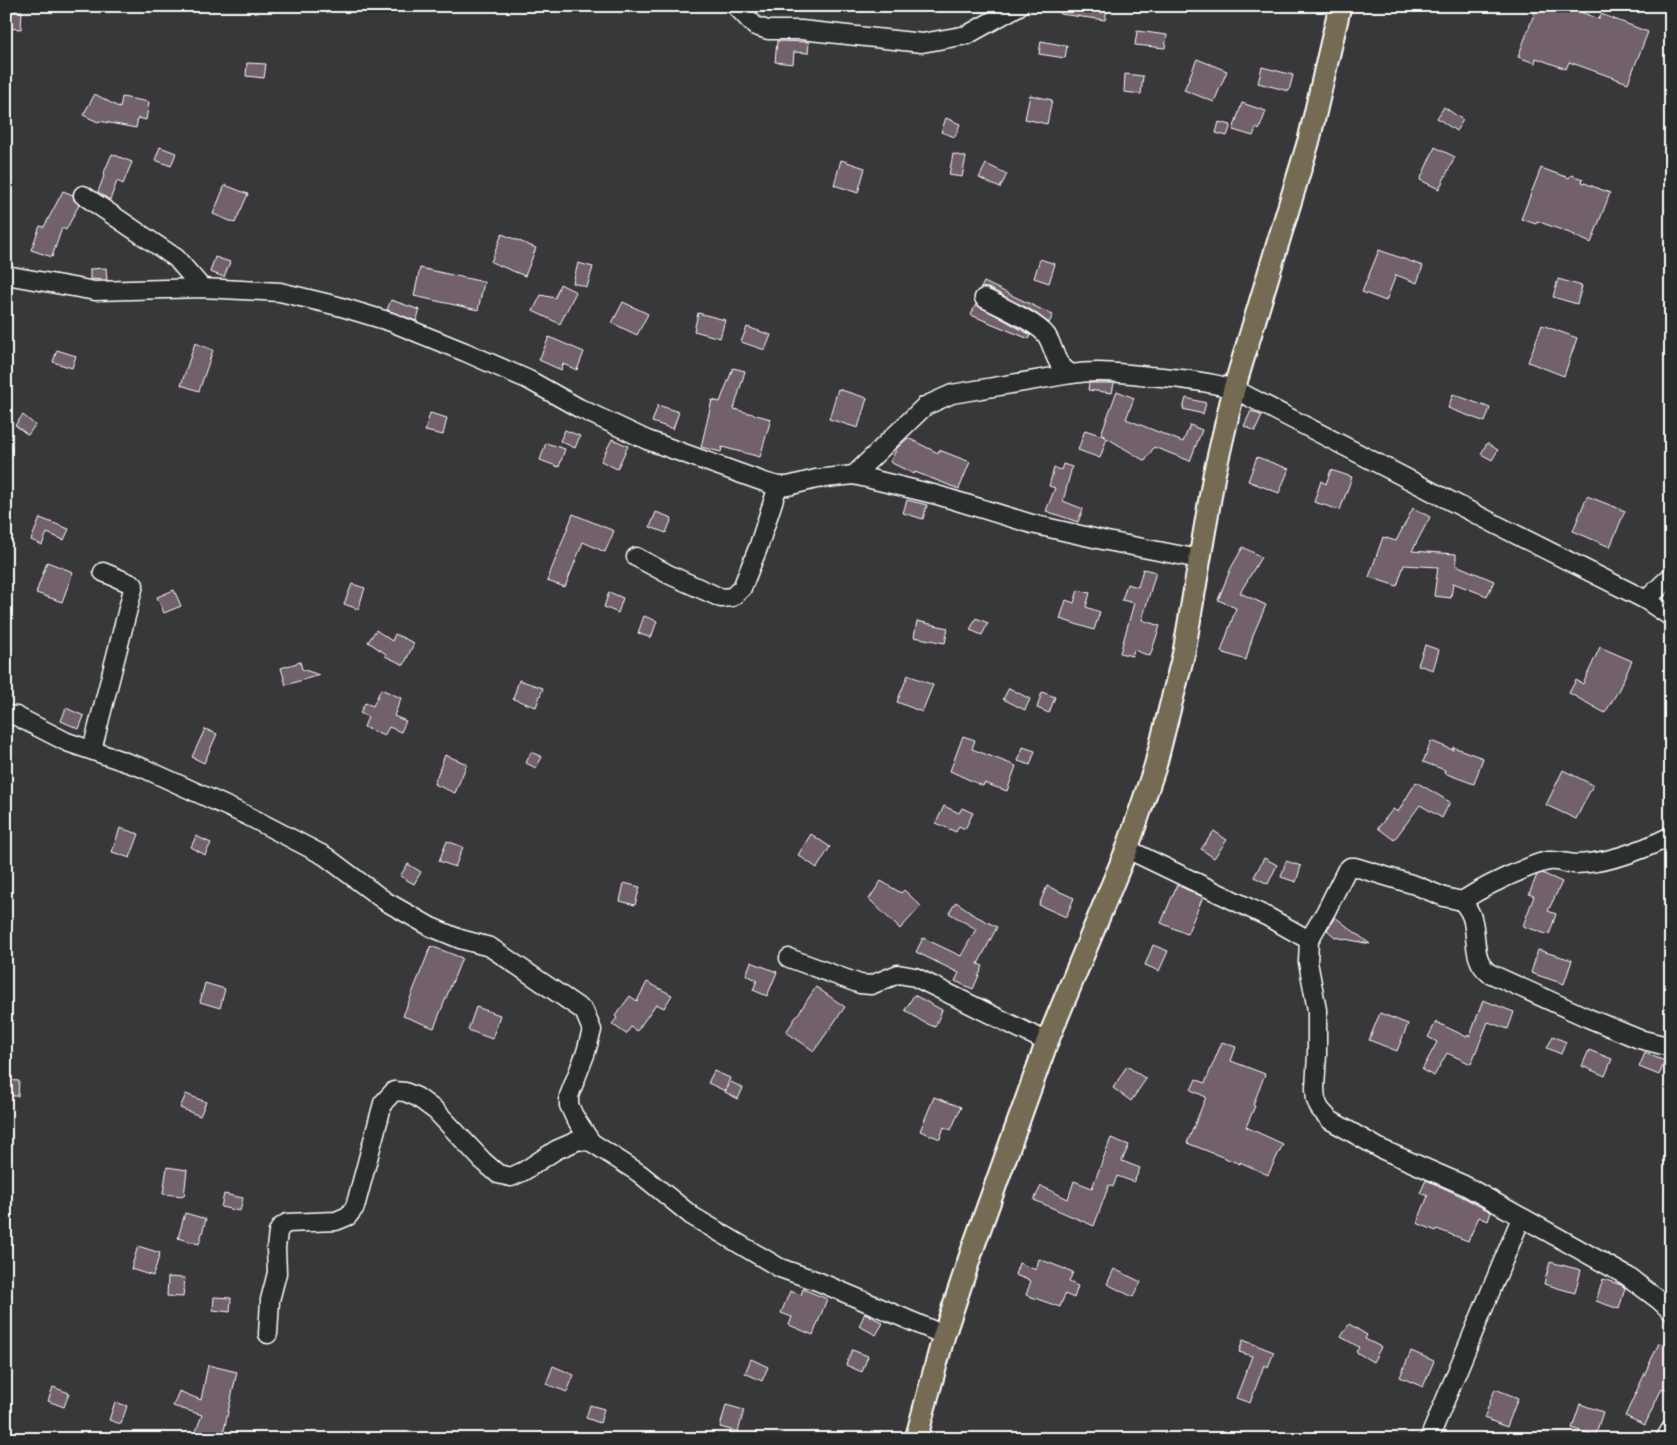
<svg xmlns="http://www.w3.org/2000/svg" width="1677" height="1445" viewBox="0 0 1677 1445" font-family="'Architects Daughter',sans-serif">
<rect width="100%" height="100%" fill="#38373a"/>
<filter id="ink" filterUnits="userSpaceOnUse"><feTurbulence type="fractalNoise" baseFrequency=".02" numOctaves="2"/><feDisplacementMap in="SourceGraphic" scale="10" xChannelSelector="R" yChannelSelector="G"/><feConvolveMatrix kernelMatrix="1 2 1 2 8 2 1 2 1" color-interpolation-filters="sRGB"/></filter>
<g filter="url(#ink)">
<g fill="#72616b" stroke="#fff">
<polygon points="1061,6 1094,6 1107,8 1105,20 1060,14"/>
<polygon points="1537,6 1565,6 1599,19 1601,14 1648,32 1628,83 1569,62 1566,69 1536,58 1535,63 1518,57"/>
<polygon points="9,10 22,11 21,29 8,28"/>
<polygon points="1137,31 1167,35 1165,48 1135,45"/>
<polygon points="777,41 809,42 808,53 794,52 793,64 775,62"/>
<polygon points="1041,41 1067,46 1065,58 1039,54"/>
<polygon points="1197,59 1227,71 1214,102 1184,90"/>
<polygon points="247,63 266,64 264,78 246,76"/>
<polygon points="1262,67 1293,75 1289,91 1258,83"/>
<polygon points="1125,74 1143,76 1141,94 1124,92"/>
<polygon points="95,94 120,108 122,97 149,102 146,120 138,118 136,128 99,121 98,122 83,115"/>
<polygon points="1030,95 1052,100 1047,124 1025,119"/>
<polygon points="1242,103 1266,111 1259,130 1256,128 1253,136 1233,130"/>
<polygon points="1444,107 1463,120 1456,131 1437,118"/>
<polygon points="946,118 960,124 955,137 941,132"/>
<polygon points="1219,122 1231,125 1227,136 1216,133"/>
<polygon points="160,147 176,153 171,166 155,160"/>
<polygon points="1435,147 1455,157 1439,189 1420,180"/>
<polygon points="112,154 132,162 123,184 117,181 110,200 98,192 104,176 103,175"/>
<polygon points="953,154 966,157 962,177 949,175"/>
<polygon points="841,160 865,168 858,193 834,185"/>
<polygon points="986,164 1007,174 1000,188 979,178"/>
<polygon points="1541,168 1569,178 1571,175 1583,179 1582,182 1610,193 1591,243 1575,236 1575,235 1537,221 1536,224 1521,219"/>
<polygon points="225,185 248,194 235,223 213,214"/>
<polygon points="63,191 73,195 74,200 79,205 66,230 62,228 52,257 31,250 40,226 44,227"/>
<polygon points="502,234 536,248 525,276 491,262"/>
<polygon points="1379,250 1423,266 1417,283 1396,275 1386,301 1362,292"/>
<polygon points="215,257 230,262 224,277 210,272"/>
<polygon points="1040,259 1055,264 1049,283 1034,278"/>
<polygon points="578,263 593,267 587,287 573,283"/>
<polygon points="106,268 107,280 90,279 90,269"/>
<polygon points="420,268 484,282 478,310 414,296"/>
<polygon points="1558,279 1582,286 1577,304 1553,297"/>
<polygon points="984,282 1053,315 1049,323 1033,311 1013,301 989,288 981,288"/>
<polygon points="560,284 576,292 560,324 533,311 541,295 555,298"/>
<polygon points="391,300 420,310 416,321 387,310"/>
<polygon points="623,302 648,314 637,335 612,323"/>
<polygon points="976,304 1029,334 1031,335 1029,339 971,315"/>
<polygon points="698,313 725,320 720,338 694,331"/>
<polygon points="1542,325 1577,338 1564,376 1528,362"/>
<polygon points="747,327 771,335 765,350 741,342"/>
<polygon points="549,337 584,352 577,370 563,364 561,370 539,360"/>
<polygon points="195,343 213,350 199,391 181,385"/>
<polygon points="57,350 76,356 72,368 53,362"/>
<polygon points="733,368 745,371 734,409 771,419 760,457 722,447 721,452 701,447 712,400 720,402"/>
<polygon points="1089,383 1114,383 1112,393 1088,390"/>
<polygon points="838,389 867,398 858,428 829,419"/>
<polygon points="1117,391 1134,398 1126,419 1183,442 1190,425 1202,430 1190,461 1154,447 1145,461 1107,438 1100,458 1078,450 1085,430 1106,437 1101,434"/>
<polygon points="1453,394 1490,408 1485,422 1448,408"/>
<polygon points="1186,398 1206,403 1203,414 1183,409"/>
<polygon points="658,405 679,412 673,429 652,422"/>
<polygon points="1251,411 1262,416 1255,431 1244,426"/>
<polygon points="430,413 447,418 443,435 425,431"/>
<polygon points="23,415 35,425 28,435 15,425"/>
<polygon points="565,430 580,436 575,448 560,441"/>
<polygon points="908,438 938,453 939,450 970,462 959,489 915,472 914,474 890,462 897,448"/>
<polygon points="612,439 628,446 617,469 601,461"/>
<polygon points="546,443 565,449 559,467 540,460"/>
<polygon points="1487,443 1498,450 1492,460 1481,454"/>
<polygon points="1257,457 1289,469 1279,493 1248,481"/>
<polygon points="1063,464 1072,467 1063,501 1083,509 1078,522 1046,511 1055,488 1049,486 1054,468 1061,470"/>
<polygon points="1331,470 1352,477 1340,510 1314,502 1321,481 1326,484"/>
<polygon points="1587,496 1625,511 1610,547 1573,531"/>
<polygon points="907,500 927,505 923,519 903,513"/>
<polygon points="1413,508 1430,517 1412,551 1456,554 1456,565 1494,581 1487,596 1453,583 1451,598 1434,596 1438,567 1404,565 1397,586 1369,577 1383,537 1396,541"/>
<polygon points="656,512 672,518 666,533 650,527"/>
<polygon points="573,514 614,531 605,552 583,542 565,587 547,581"/>
<polygon points="40,518 69,529 64,540 47,533 42,545 31,540"/>
<polygon points="1243,547 1261,557 1240,593 1266,605 1253,635 1246,660 1221,652 1236,608 1218,600 1231,568"/>
<polygon points="47,562 73,572 62,602 36,593"/>
<polygon points="1143,569 1156,572 1142,620 1160,626 1150,656 1134,650 1132,656 1120,653 1134,603 1122,600 1127,584 1138,587"/>
<polygon points="352,584 365,588 358,609 344,604"/>
<polygon points="174,590 181,606 164,613 157,597"/>
<polygon points="1078,590 1090,593 1086,607 1100,612 1094,630 1060,619 1066,600 1074,603"/>
<polygon points="609,592 623,598 618,613 604,607"/>
<polygon points="644,616 657,621 651,638 638,633"/>
<polygon points="976,618 988,623 982,635 970,630"/>
<polygon points="917,621 948,628 945,643 914,637"/>
<polygon points="376,630 392,641 395,634 414,643 404,665 385,656 386,654 368,642"/>
<polygon points="1425,645 1439,650 1433,670 1418,665"/>
<polygon points="1600,647 1632,661 1618,691 1605,713 1569,693 1576,680 1583,684"/>
<polygon points="300,662 302,669 319,675 286,685 281,668"/>
<polygon points="908,675 933,685 922,712 897,702"/>
<polygon points="519,680 543,688 536,707 513,699"/>
<polygon points="1009,688 1030,699 1025,710 1003,699"/>
<polygon points="381,689 401,698 394,716 406,721 401,732 389,727 384,736 364,727 368,717 360,713 365,703 373,706"/>
<polygon points="1042,692 1055,697 1049,713 1037,708"/>
<polygon points="66,708 84,716 79,729 61,721"/>
<polygon points="205,729 217,734 204,763 192,757"/>
<polygon points="963,736 975,740 972,749 1016,766 1007,791 984,783 983,786 950,771"/>
<polygon points="1431,741 1453,750 1453,747 1483,758 1474,784 1444,773 1445,770 1423,762"/>
<polygon points="1023,747 1035,751 1030,765 1018,761"/>
<polygon points="531,752 542,757 536,768 526,763"/>
<polygon points="445,755 467,764 455,793 434,784"/>
<polygon points="1563,770 1593,785 1576,819 1546,805"/>
<polygon points="1416,782 1450,802 1442,818 1420,805 1394,840 1378,828 1393,809 1398,812"/>
<polygon points="944,806 959,813 962,808 973,813 965,829 959,826 956,832 936,823"/>
<polygon points="120,828 139,834 130,858 112,852"/>
<polygon points="1214,831 1227,840 1214,858 1201,849"/>
<polygon points="811,834 830,847 817,868 798,855"/>
<polygon points="196,836 211,843 205,855 191,847"/>
<polygon points="447,841 463,847 455,867 439,861"/>
<polygon points="1264,858 1277,865 1268,884 1254,877"/>
<polygon points="1286,861 1301,866 1296,882 1281,877"/>
<polygon points="408,864 421,872 414,884 400,876"/>
<polygon points="1542,873 1562,882 1548,911 1556,914 1549,935 1523,926 1534,896 1529,894 1537,875"/>
<polygon points="881,881 901,893 904,890 921,906 900,929 869,899"/>
<polygon points="624,883 640,887 635,905 620,901"/>
<polygon points="1177,885 1203,897 1187,934 1161,923"/>
<polygon points="1047,886 1074,898 1066,917 1039,905"/>
<polygon points="956,902 971,912 970,913 997,927 978,964 983,966 973,989 955,981 959,973 916,952 923,938 961,956 976,929 949,913"/>
<polygon points="1335,917 1370,944 1335,937 1327,930"/>
<polygon points="1153,945 1168,951 1159,971 1145,965"/>
<polygon points="431,946 462,958 434,1028 403,1016"/>
<polygon points="1538,950 1572,960 1564,984 1531,973"/>
<polygon points="751,962 777,972 767,996 753,990 757,980 746,975"/>
<polygon points="647,982 672,995 664,1008 656,1004 637,1031 631,1027 626,1034 612,1024 617,1018 615,1016 630,996 637,1001"/>
<polygon points="205,983 225,989 220,1008 200,1002"/>
<polygon points="816,987 845,1007 814,1051 786,1032"/>
<polygon points="914,995 942,1010 935,1027 923,1022 905,1010"/>
<polygon points="1483,1000 1514,1012 1508,1029 1488,1022 1471,1064 1447,1053 1434,1076 1422,1070 1437,1042 1428,1037 1436,1022 1467,1037 1468,1035 1470,1036"/>
<polygon points="476,1007 500,1015 492,1039 468,1030"/>
<polygon points="1380,1013 1408,1024 1397,1051 1369,1040"/>
<polygon points="1553,1036 1566,1042 1561,1054 1547,1048"/>
<polygon points="1222,1042 1236,1047 1231,1061 1265,1074 1253,1105 1255,1106 1246,1127 1283,1144 1268,1175 1240,1162 1240,1164 1187,1143 1206,1097 1191,1090 1196,1079 1205,1083"/>
<polygon points="1589,1050 1612,1059 1605,1076 1582,1066"/>
<polygon points="1645,1053 1665,1061 1659,1075 1639,1067"/>
<polygon points="1127,1066 1146,1079 1131,1101 1113,1088"/>
<polygon points="714,1071 730,1078 725,1091 708,1083"/>
<polygon points="6,1080 19,1081 18,1096 6,1096"/>
<polygon points="731,1082 743,1088 738,1099 725,1092"/>
<polygon points="186,1094 206,1102 200,1116 180,1108"/>
<polygon points="934,1097 961,1107 951,1130 944,1127 940,1139 920,1131"/>
<polygon points="1111,1138 1129,1145 1122,1161 1140,1168 1134,1182 1117,1176 1113,1187 1109,1185 1094,1226 1034,1200 1041,1186 1068,1199 1074,1181 1092,1188"/>
<polygon points="167,1167 187,1170 184,1196 163,1194"/>
<polygon points="1426,1180 1459,1195 1491,1212 1488,1221 1479,1217 1468,1241 1437,1229 1436,1231 1417,1223 1428,1196 1420,1193"/>
<polygon points="224,1194 243,1198 240,1211 221,1207"/>
<polygon points="185,1213 206,1219 199,1244 178,1238"/>
<polygon points="138,1246 160,1253 153,1276 131,1269"/>
<polygon points="1039,1259 1073,1272 1069,1282 1078,1286 1074,1298 1065,1294 1060,1307 1026,1295 1031,1281 1015,1275 1019,1263 1036,1270"/>
<polygon points="1550,1262 1581,1270 1575,1293 1544,1284"/>
<polygon points="1114,1269 1141,1282 1133,1297 1107,1284"/>
<polygon points="168,1277 185,1278 183,1297 167,1296"/>
<polygon points="1603,1279 1621,1285 1625,1288 1619,1309 1596,1301"/>
<polygon points="803,1289 827,1299 813,1335 789,1325 792,1317 781,1313 790,1291 801,1295"/>
<polygon points="214,1297 231,1298 230,1312 213,1310"/>
<polygon points="865,1313 883,1323 876,1335 859,1326"/>
<polygon points="1349,1324 1367,1335 1365,1339 1381,1347 1373,1362 1356,1352 1359,1347 1341,1337"/>
<polygon points="1243,1340 1274,1352 1268,1367 1264,1365 1250,1403 1236,1398 1252,1356 1239,1352"/>
<polygon points="1659,1343 1671,1348 1671,1392 1662,1388 1645,1425 1625,1416"/>
<polygon points="852,1350 868,1356 862,1372 846,1365"/>
<polygon points="1411,1351 1434,1361 1423,1387 1400,1377"/>
<polygon points="751,1359 768,1367 762,1381 745,1373"/>
<polygon points="208,1365 237,1372 222,1439 193,1439 202,1415 173,1406 179,1391 201,1400"/>
<polygon points="553,1366 574,1375 567,1392 546,1384"/>
<polygon points="53,1387 69,1393 64,1407 48,1401"/>
<polygon points="1495,1389 1518,1398 1507,1427 1484,1418"/>
<polygon points="115,1402 127,1406 121,1424 109,1420"/>
<polygon points="1580,1404 1603,1412 1595,1436 1572,1428"/>
<polygon points="590,1405 604,1409 600,1423 586,1418"/>
<polygon points="726,1405 744,1410 738,1432 720,1427"/>
</g>
<g fill="none" stroke-linecap="round" stroke-linejoin="round">
<defs>
<g id="minor">
<polyline points="736,6 755,26 768,30 801,30 922,43 967,35 1019,6"/>
<polyline points="83,195 176,258 202,288"/>
<polyline points="6,275 95,291 202,288 280,292 338,306 391,322 465,352 529,380 579,408 647,440 764,482 778,486 788,486 816,479 854,475 937,495 1032,524 1107,541 1199,559"/>
<path d="M984,298C1000,306 1038,323 1047,336C1057,353 1052,361 1071,374C1097,370 1123,373 1149,376C1178,378 1206,381 1234,389L1495,524L1646,600L1671,617"/>
<polyline points="854,475 925,406 952,394 1071,374"/>
<polyline points="636,557 670,575 721,598 732,597 742,588 758,548 778,486"/>
<polyline points="1646,600 1671,576"/>
<polyline points="6,715 16,716 67,742 143,768 248,816 325,856 385,901 431,927 460,939 490,947 584,1011 592,1030 586,1052 569,1096 569,1105 574,1116 591,1142"/>
<polyline points="92,750 134,585 103,572"/>
<polyline points="1127,849 1268,917 1309,940 1308,962 1317,1010 1317,1055 1315,1088 1316,1100 1320,1109 1330,1120 1381,1149 1464,1185 1627,1276 1659,1300 1671,1311"/>
<path d="M1462,901C1483,887 1505,877 1527,868C1534,865 1542,862 1549,861C1558,860 1567,864 1576,864C1609,863 1641,851 1671,836"/>
<path d="M1309,940L1326,911L1346,871L1350,867H1355L1415,885L1444,897L1462,901C1467,907 1472,914 1473,922C1477,940 1473,961 1489,973L1588,1018L1639,1039L1671,1047"/>
<polyline points="789,958 860,984 871,985 898,974 915,977 1047,1042"/>
<polyline points="268,1334 270,1300 277,1273 276,1248 278,1232 281,1227 287,1223 336,1221 348,1216 355,1207 383,1103 394,1091 405,1092 417,1097 436,1111 483,1161 498,1174 511,1177 524,1171 556,1150 579,1140 591,1142 639,1173 692,1216 780,1268 817,1281 944,1335"/>
<polyline points="1429,1439 1521,1218"/>
<polyline points="1665,1439 1671,1429"/>
</g>
<polyline id="major" points="916,1439 944,1335 974,1245 1047,1042 1127,849 1155,767 1184,652 1214,475 1234,389 1309,140 1340,6"/>
</defs>
<use href="#minor" stroke="#fff" stroke-width="21"/>
<use href="#major" stroke="#fff" stroke-width="25"/>
<use href="#minor" stroke="#2a2d2e" stroke-width="18"/>
<use href="#major" stroke="#756b52" stroke-width="21"/>
</g>
</g>
<rect width="1677" height="1445" fill="none" stroke="#2a2d2e" stroke-width="25"/>
<rect x="12" y="12" width="1652" height="1420" fill="none" stroke="#fff" stroke-width="2" filter="url(#ink)"/>
</svg>
